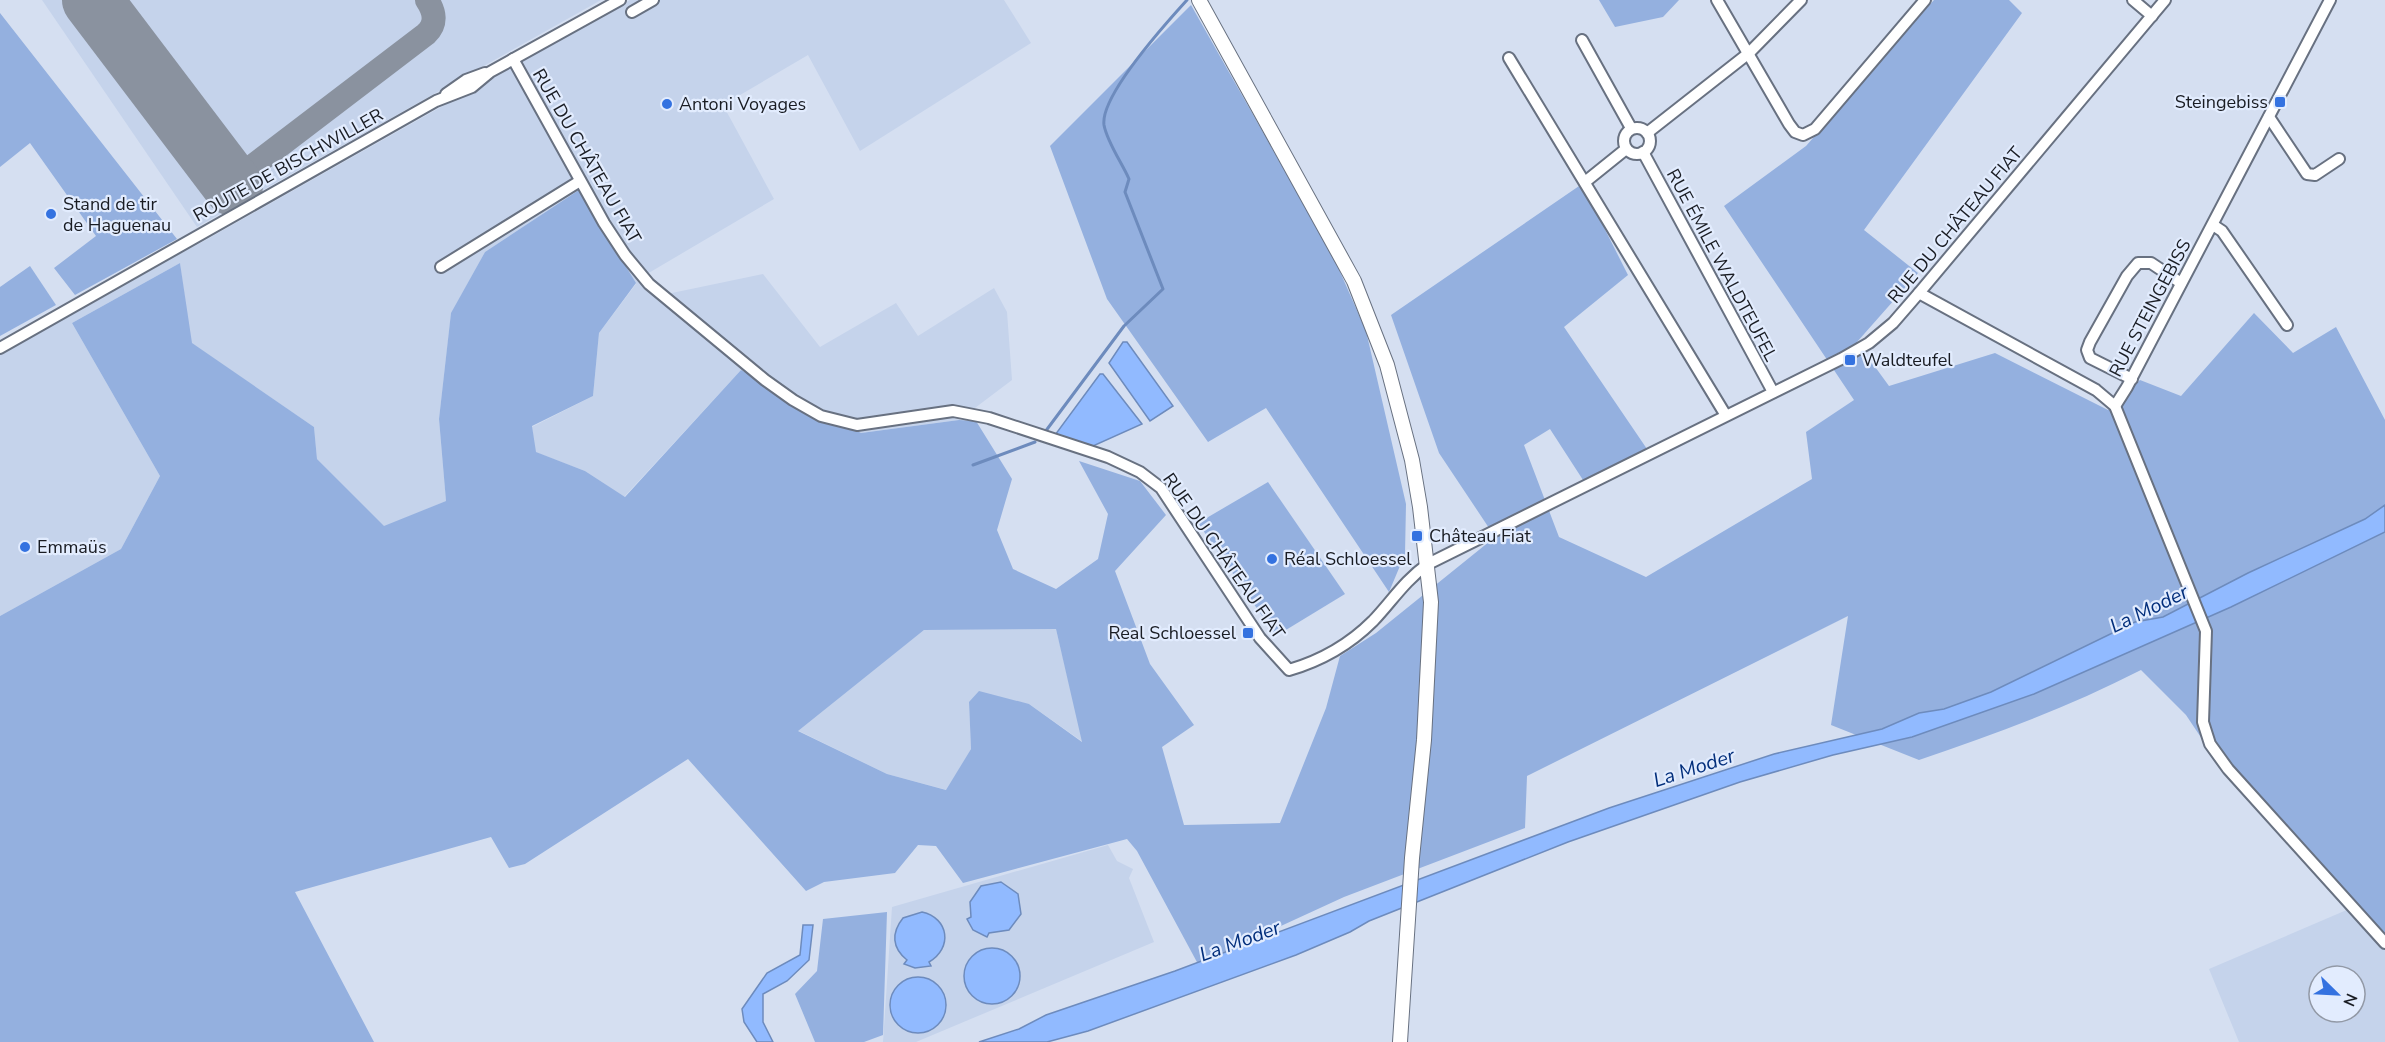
<svg xmlns="http://www.w3.org/2000/svg" width="2385" height="1042" viewBox="0 0 2385 1042" font-family="'Nunito Sans',sans-serif">
<rect width="100%" height="100%" fill="#d5dff1"/>
<g fill="#c5d3eb" fill-rule="evenodd">
<polygon points="42,0 601,0 197,227"/>
<polygon points="630,0 1004,0 1031,43 860,151 808,55 723,105 774,199 647,274 667,294 763,274 820,347 896,303 918,336 994,288 1007,312 1012,380 959,420 861,433 741,370 624,497 585,471 535,452 532,427 593,396 599,333 636,284 579,190 485,252 451,314 439,419 446,501 384,527 317,459 314,427 191,343 180,263 72,323 160,476 121,549 0,616 0,348 204,241"/>
<polygon points="1056,629 1083,742 1029,704 969,702 971,749 947,790 887,774 797,730 924,630"/>
<polygon points="1108,845 1117,861 1133,869 1129,878 1154,942 916,1042 883,1042 892,907"/>
<path d="M2349,909L2385,948V1042H2239L2209,969ZM2319,976H2355V1012H2319Z"/>
</g>
<g fill="#94b0df" fill-rule="evenodd">
<polygon points="1599,0 1679,0 1663,17 1615,27"/>
<path d="M1934,0H2009L2022,13L1864,230L1918,273L1857,342L1889,386L1995,353L2108,410L2140,380L2181,396L2254,313L2293,353L2336,327L2385,420V943L2212,754L2186,715L2141,670C2069,707 1995,734 1919,760L1831,725L1848,616L1527,776L1525,828L1344,897L1198,964L1137,851L1127,839L963,883L936,846L918,845L895,873L824,882L806,891L688,759L525,864L509,868L491,837L295,892L374,1042H0V616L121,549L160,476L72,323L180,263L192,343L314,427L317,459L384,526L446,501L439,419L451,313L485,252L579,190L636,283L599,333L593,396L532,426L536,452L585,471L625,497L741,370L861,433L959,420L976,421L1012,479L997,530L1013,569L1056,589L1098,559L1108,514L1079,461L1140,481L1166,515L1115,571L1150,664L1194,725L1162,747L1184,825L1280,823L1326,708L1340,656L1376,633L1495,537L1439,453L1391,315L1582,184L1628,275L1564,327L1647,449L1583,480L1550,429L1524,445L1559,537L1646,577L1812,479L1806,432L1854,400L1724,206L1806,146ZM1056,629L1082,742L1029,704L979,691L969,702L971,749L946,790L887,774L798,731L924,630Z"/>
<polygon points="1191,5 1334,258 1366,331 1406,504 1405,554 1389,592 1266,408 1208,442 1107,299 1050,146"/>
<polygon points="0,13 177,239 75,295 54,268 96,236 30,143 0,167"/>
<polygon points="30,266 56,305 0,336 0,287"/>
<polygon points="1268,482 1345,594 1276,636 1198,523"/>
<polygon points="887,912 883,1035 864,1042 815,1042 795,994 817,971 823,919"/>
</g>
<g fill="#91baff" stroke="#6d8bbd" stroke-width="1.5">
<polygon points="1123,342 1127,342 1173,406 1150,421 1109,363"/>
<polygon points="1100,374 1103,374 1142,424 1093,446 1055,435"/>
<polygon points="2385,505 2385,532 2231,607 2034,694 1912,737 1833,755 1740,782 1568,842 1369,921 1350,932 1296,955 1088,1031 1047,1042 979,1042 1019,1029 1046,1015 1175,971 1609,808 1774,754 1882,729 1919,713 1944,709 1991,692 2135,622 2163,617 2248,573 2365,519"/>
<polygon points="1001,882 1018,894 1021,914 1009,930 989,933 987,937 973,930 967,919 971,917 970,902 981,886"/>
<path d="M922,912C949,918 953,948 929,962L931,966L915,968L904,964L907,960C892,948 891,933 903,918Z"/>
<polygon points="803,925 813,925 809,960 787,981 763,994 763,1022 773,1042 757,1042 744,1022 742,1009 767,973 800,955"/>
<circle cx="992" cy="976" r="28"/>
<circle cx="918" cy="1005" r="28"/>
</g>
<g fill="none" stroke-linecap="round" stroke-linejoin="round">
<g stroke="#6d8bbd" stroke-width="3">
<path d="M1045,432L1124,326L1163,289L1125,192L1129,179C1122,163 1107,142 1104,125C1100,96 1167,22 1187,0"/>
<polyline points="973,465 1035,442"/>
</g>
<path stroke="#8a929f" stroke-width="24" d="M219,167L231,175H241L426,34C437,24 435,12 427,0"/>
<polyline stroke="#8a929f" stroke-width="60" points="92,0 233,186"/>
<defs>
<g id="minor">
<polyline points="1717,0 1789,124 1795,132 1803,135 1815,129 1925,0"/>
<polyline points="2133,0 2152,16"/>
<polyline points="632,12 653,0"/>
<polyline points="1582,40 1631,128"/>
<polyline points="1509,58 1725,414"/>
<path d="M513,59L604,223L625,255L649,284L765,380L793,400L821,416L857,425L953,411L989,418L1108,457L1140,472L1161,488L1260,638L1289,670C1320,661 1350,644 1373,621C1392,601 1405,580 1428,564L1841,359L1869,343L1893,323L1919,293L2165,0"/>
<polyline points="446,94 466,80 485,73"/>
<polyline points="2269,117 2307,174 2315,175 2339,159"/>
<circle cx="1637" cy="141" r="13"/>
<polyline points="1647,133 1749,53 1801,0"/>
<polyline points="1643,152 1773,392"/>
<polyline points="1585,182 1626,149"/>
<polyline points="2213,225 2222,231 2287,325"/>
<polyline points="441,267 580,181"/>
<polyline points="1919,293 2096,390 2115,406 2206,631 2203,722 2210,744 2228,769 2385,943"/>
<polyline points="0,348 436,101 472,87 490,72 620,0"/>
<polyline points="2132,379 2090,358 2087,350 2090,342 2127,276 2138,263 2151,263 2181,283"/>
<polyline points="2115,406 2127,387 2330,0"/>
</g>
<polyline id="major" points="1199,0 1354,281 1387,365 1412,460 1420,507 1431,602 1424,740 1412,858 1400,1042"/>
</defs>
<use href="#minor" stroke="#687181" stroke-width="14"/>
<use href="#major" stroke="#687181" stroke-width="16"/>
<use href="#minor" stroke="#fff" stroke-width="10"/>
<use href="#major" stroke="#fff" stroke-width="14"/>
</g>
<g fill="#3472e0" stroke="#e2ecfe" stroke-width="2">
<rect x="2274" y="96" width="12" height="12" rx="3"/>
<circle cx="667" cy="104" r="6"/>
<circle cx="51" cy="214" r="6"/>
<rect x="1844" y="354" width="12" height="12" rx="3"/>
<rect x="1411" y="530" width="12" height="12" rx="3"/>
<circle cx="25" cy="547" r="6"/>
<circle cx="1272" cy="559" r="6"/>
<rect x="1242" y="627" width="12" height="12" rx="3"/>
</g>
<g text-anchor="middle" dominant-baseline="central" stroke-width="4.5" stroke-linejoin="round" paint-order="stroke">
<g font-size="18" fill="#191c23" stroke="#e2ecfe" text-anchor="start">
<text x="2268" y="102" text-anchor="end">Steingebiss</text>
<text x="679" y="104">Antoni Voyages</text>
<text x="63" y="204">Stand de tir<tspan x="63" dy="21">de Haguenau</tspan></text>
<text x="1862" y="360">Waldteufel</text>
<text x="1429" y="536">Château Fiat</text>
<text x="37" y="547">Emmaüs</text>
<text x="1284" y="559">Réal Schloessel</text>
<text x="1236" y="633" text-anchor="end">Real Schloessel</text>
</g>
<g font-size="18" fill="#191c23" stroke="#e2ecfe">
<text transform="translate(587 156) rotate(60)">RUE DU CHÂTEAU FIAT</text>
<text transform="translate(288 165) rotate(-29)">ROUTE DE BISCHWILLER</text>
<text transform="translate(1955 225) rotate(-50)">RUE DU CHÂTEAU FIAT</text>
<text transform="translate(1722 265) rotate(62)">RUE ÉMILE WALDTEUFEL</text>
<text transform="translate(2150 308) rotate(-62)">RUE STEINGEBISS</text>
<text transform="translate(1224 556) rotate(55)">RUE DU CHÂTEAU FIAT</text>
</g>
<g font-size="20" font-style="italic" fill="#022e7b" stroke="#e2ecfe">
<text transform="translate(2149 609) rotate(-26)">La Moder</text>
<text transform="translate(1694 768) rotate(-18)">La Moder</text>
<text transform="translate(1240 941) rotate(-20)">La Moder</text>
</g>
</g>
<g transform="translate(2337 994) rotate(114)"><circle r="28" fill="#e2ecfe" stroke="#9299a6" stroke-width="1.5"/>
<path d="M0-4.5L10 22L0 15L-10 22Z" fill="#3472e0"/>
<text y="-9" font-size="16" font-weight="bold" text-anchor="middle" fill="#191c23">N</text>
</g>
</svg>
